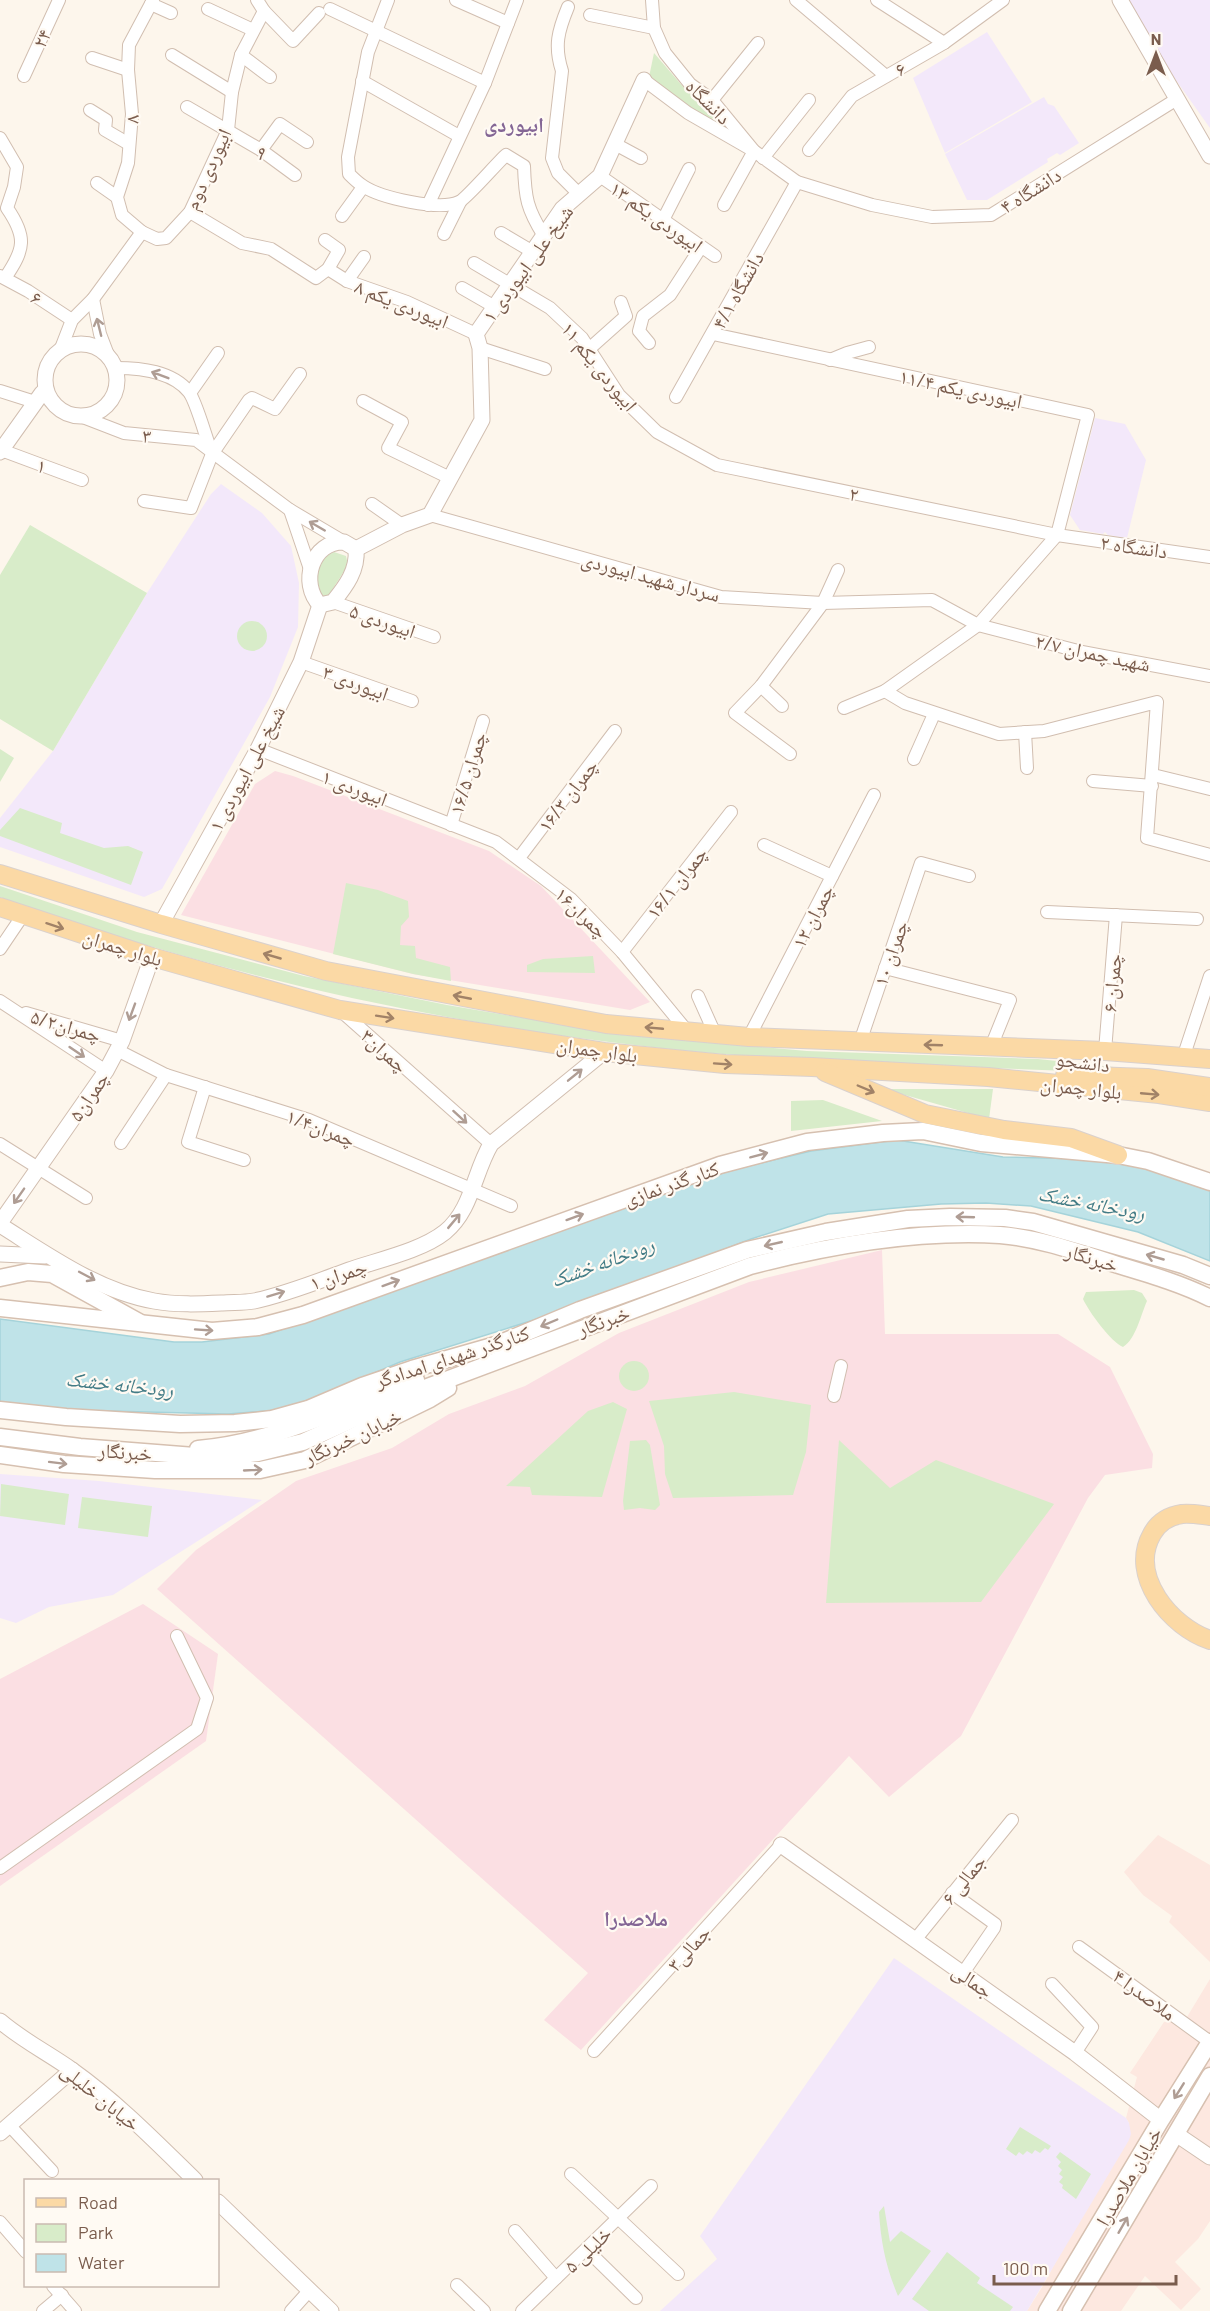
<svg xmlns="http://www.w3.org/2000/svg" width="1210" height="2311" viewBox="0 0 1210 2311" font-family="Barlow,'Noto Naskh Arabic',sans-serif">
<rect width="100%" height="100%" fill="#fdf6ec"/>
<g fill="#fde8e0">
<polygon points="1158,1835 1210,1865 1210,1962 1169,1922 1172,1916 1143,1895 1124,1872"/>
<polygon points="1210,1979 1210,2221 1198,2239 1175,2262 1201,2289 1181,2310 1145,2276 1121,2311 1027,2311 1044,2284 1129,2123 1126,2118 1137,2077 1130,2073 1164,2022 1187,2017"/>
</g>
<g fill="#f3e8fa">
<polygon points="1122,0 1210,0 1210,128 1136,24"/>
<polygon points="987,32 1032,102 945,153 913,78"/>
<polygon points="1044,97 1048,104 1054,106 1079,143 1060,155 1057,153 1047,159 1048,162 987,200 967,200 945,154"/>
<polygon points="1095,418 1125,424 1146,460 1127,538 1108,535 1105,532 1103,534 1080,530 1070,515"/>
<polygon points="221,484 262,513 291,546 299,583 298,627 270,697 162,889 144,897 0,847 0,818 53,751 147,593 211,494"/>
<polygon points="0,1474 99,1481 262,1500 113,1595 49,1607 16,1623 0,1618"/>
<polygon points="894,1958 1126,2118 1129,2123 1131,2134 1129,2140 1027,2311 660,2311 717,2259 700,2236"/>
</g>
<g fill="#fbdfe3">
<polygon points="275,771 293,776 489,851 541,886 650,1002 630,1010 413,974 181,915 255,784"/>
<polygon points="882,1250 885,1334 1058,1334 1110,1367 1153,1454 1152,1468 1105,1475 1088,1498 961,1736 889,1797 849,1756 581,2050 544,2020 588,1973 157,1589 196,1550 296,1481 392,1448 449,1414 525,1386 619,1333 749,1282"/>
<polygon points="143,1604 218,1654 206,1741 0,1886 0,1679"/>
</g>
<g fill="#d8ecc9">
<polygon points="654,53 685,89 729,129 702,115 649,77"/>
<polygon points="30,525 147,593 53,751 0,719 0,575"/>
<path d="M334,552L346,556L348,565L327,598L323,600C314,583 312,561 334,552Z"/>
<circle cx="252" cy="636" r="15"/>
<polygon points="0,749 14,758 0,782"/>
<polygon points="20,808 62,823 60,833 104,848 128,846 143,852 131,885 0,836 0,830"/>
<polygon points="346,883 378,890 408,901 409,917 401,926 400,945 415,946 416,958 450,967 451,981 413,974 333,954"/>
<path d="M0,886L137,932L304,976L447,1005L623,1035L807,1051L1038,1059L1132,1069L1133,1074C992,1067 851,1065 711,1053C469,1031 228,979 0,897Z"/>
<polygon points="593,956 595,973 527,972 527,965 543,959"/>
<polygon points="884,1089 993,1089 989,1119"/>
<polygon points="823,1100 882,1121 791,1131 791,1101"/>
<path d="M1134,1290L1142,1293L1147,1301C1141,1314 1136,1339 1123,1347C1111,1342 1089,1312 1083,1299L1086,1292Z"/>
<circle cx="634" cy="1376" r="15"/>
<polygon points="734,1392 811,1405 806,1452 793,1495 673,1498 665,1474 664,1446 649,1401"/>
<polygon points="613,1402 627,1409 602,1497 532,1495 530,1487 506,1486 588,1411"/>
<polygon points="646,1440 650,1445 660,1505 655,1510 640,1508 624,1510 623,1501 630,1441"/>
<polygon points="839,1440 890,1488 936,1460 1054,1504 981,1602 826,1603"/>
<polygon points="1,1484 69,1494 65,1525 0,1516"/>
<polygon points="82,1497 152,1506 148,1537 78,1528"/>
<polygon points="1020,2127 1051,2146 1048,2150 1045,2148 1040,2153 1035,2150 1032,2154 1027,2151 1023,2155 1019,2152 1016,2156 1006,2149"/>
<polygon points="1060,2152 1091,2174 1076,2199 1062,2188 1063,2185 1059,2182 1063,2177 1059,2174 1062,2170 1058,2166 1061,2162 1056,2157"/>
<path d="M884,2206L890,2242L901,2231L931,2251L898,2296C886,2267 881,2244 879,2212Z"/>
<polygon points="947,2252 980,2278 977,2283 1013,2307 1010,2311 929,2311 912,2299"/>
</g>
<polygon fill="#bfe3e8" stroke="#a5d3da" stroke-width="1.5" points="897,1140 1003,1157 1084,1159 1145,1165 1210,1190 1210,1261 1138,1232 1031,1206 986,1203 941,1204 828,1214 751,1239 572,1308 400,1362 290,1409 228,1414 66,1410 0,1402 0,1319 174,1342 202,1342 269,1334 728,1171 811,1151"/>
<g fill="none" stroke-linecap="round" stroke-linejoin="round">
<defs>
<g id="minor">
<path d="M388,0L368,52L348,157L349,174C353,178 358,183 363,186C381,198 439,211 459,202C466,199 497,163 506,155L524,166C525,198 527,209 544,236"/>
<polyline points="456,0 508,23"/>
<polyline points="652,0 654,28 665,53 690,84 712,100 754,151 797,182 872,205 932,217 991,215 1177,99"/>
<polyline points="796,0 886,76"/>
<polyline points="877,0 944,43"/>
<polyline points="151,4 171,13"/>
<path d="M568,7C558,31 554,46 562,71L552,158L558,173L579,194"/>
<polyline points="208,9 253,30"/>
<polyline points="330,9 485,83"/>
<polyline points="264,11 293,41 319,13"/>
<polyline points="590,15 654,28"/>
<polyline points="172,55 232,92"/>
<polyline points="241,55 270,77"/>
<polyline points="92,58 128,70"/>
<polyline points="24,76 59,0"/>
<polyline points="644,80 688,113 754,151 724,205"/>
<polyline points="362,81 459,136"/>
<polyline points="712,100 758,43"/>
<polyline points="187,107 261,150 295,175"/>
<polyline points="90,110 106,120 105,130 129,144"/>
<path d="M0,138L17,167L14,187L7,208C27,237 25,249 5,278"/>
<polyline points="615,144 641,158"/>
<polyline points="261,150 280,124 307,142"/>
<polyline points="809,150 852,96 944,43 1003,0"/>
<polyline points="763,158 809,100"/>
<polyline points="600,176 715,256"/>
<polyline points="97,183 117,197"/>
<polyline points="428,205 485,83 517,0"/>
<polyline points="190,212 242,243 271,249 316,278 328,269 339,250 325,240"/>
<polyline points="342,216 363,187"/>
<polyline points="663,220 689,169"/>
<polyline points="142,232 122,215 117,197 128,163 132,114 128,70 129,45 153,0"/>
<polyline points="501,233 533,252"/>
<polyline points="444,234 460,202"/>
<polyline points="474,263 550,308 582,338 619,395 657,432 717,465 1057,535 1210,557"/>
<polyline points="328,269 347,281 407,302 476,334"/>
<polyline points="0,276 28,291 72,320"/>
<polyline points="347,281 364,257"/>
<polyline points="462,288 495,307"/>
<polyline points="93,299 100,334 108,355"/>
<polyline points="713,334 1088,415 1057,535 978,625 885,691 905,703 999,734 1044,731 1157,702 1147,838 1210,855"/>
<polyline points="649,343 639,331 643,316 670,295 701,247"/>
<polyline points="480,348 545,369"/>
<polyline points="589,349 626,316 621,302"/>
<polyline points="60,351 72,320 93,299 142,232 157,239 166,238 190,212 228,130 232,92 241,55 264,11 257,0"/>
<polyline points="830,360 847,353 869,347"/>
<path d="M116,368C141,368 172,371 189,392C197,403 206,439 212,453"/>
<polyline points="0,391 35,402"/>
<polyline points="190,393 218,353"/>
<polyline points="676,397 797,182"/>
<polyline points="363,401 402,422 388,448 450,478"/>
<polyline points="80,416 124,433 196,440 290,510 344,542"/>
<polyline points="1,450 82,480"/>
<polyline points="144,501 191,508 212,454 249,400 252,398 275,409 300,374"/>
<polyline points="372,504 402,525"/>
<polyline points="290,510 310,569"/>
<polyline points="430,515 721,597 823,603 932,600 978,625 1082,652 1210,676"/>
<polyline points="333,602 434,637"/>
<polyline points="301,662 412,701"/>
<polyline points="761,686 782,706"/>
<polyline points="844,708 885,691"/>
<polyline points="1025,732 1027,768"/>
<polyline points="258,749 496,842 571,899 622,952 687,1031"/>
<polyline points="790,754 735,713 761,686 823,603 838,570"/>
<polyline points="914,759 934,714"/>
<polyline points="1153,775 1210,789"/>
<polyline points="1093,781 1152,786"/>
<polyline points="451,825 483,721"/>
<polyline points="764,845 832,876"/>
<polyline points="519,858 615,731"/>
<polyline points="1047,912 1197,919"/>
<polyline points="0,949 23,915"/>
<polyline points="622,952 731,812"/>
<polyline points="885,968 1010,1000 991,1047"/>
<polyline points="698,996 715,1034"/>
<polyline points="0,1001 106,1071"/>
<polyline points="341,1011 491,1144"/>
<polyline points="26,1013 122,1041"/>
<polyline points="749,1037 874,795"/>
<polyline points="860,1042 921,863 969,876"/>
<polyline points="117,1050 166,1075 309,1120 511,1206"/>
<polyline points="1105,1051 1116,915"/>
<polyline points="1183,1058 1210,976"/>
<polyline points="205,1087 188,1142 244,1160"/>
<polyline points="121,1143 166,1075"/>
<polyline points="0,1144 86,1198"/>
<polyline points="834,1396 841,1366"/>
<polyline points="0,1868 197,1729 207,1698 177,1636"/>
<polyline points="952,1893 995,1924 994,1928 963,1973"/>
<polyline points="915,1940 1012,1820"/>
<polyline points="1079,1947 1210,2042"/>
<polyline points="1052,1984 1092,2027 1075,2053"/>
<polyline points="594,2051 781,1845"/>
<polyline points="9,2125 52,2171"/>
<polyline points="571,2174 678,2274"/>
<polyline points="0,2222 26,2252"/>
<polyline points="515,2231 556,2278"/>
<polyline points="587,2250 636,2298"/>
<polyline points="457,2285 484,2311"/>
<polyline points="53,2286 75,2311"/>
<polyline points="43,2311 62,2295"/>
<polyline points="291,2311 309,2291"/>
<polyline points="522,2311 651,2186"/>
</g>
<g id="tertiary">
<polyline points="1120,0 1210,156"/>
<circle cx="81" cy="380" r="36"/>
<polyline points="0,452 42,393"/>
<path d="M344,542L356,549C358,570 346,586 333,602L320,605C299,583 312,541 344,542Z"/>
<polyline points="356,549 402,525 430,515 482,420 480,348 476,334 562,209 600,176 644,80"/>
<polyline points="161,924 258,749 301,662 320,605"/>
<polyline points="0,1223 106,1071 122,1041 152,957"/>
<path d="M0,1225C48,1255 98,1291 154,1301C177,1305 199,1304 222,1303C232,1302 243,1303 254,1301C284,1295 319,1281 349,1270C378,1260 421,1251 445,1232C472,1210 474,1172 491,1144L604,1052"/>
<polyline points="0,1254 45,1256"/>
<polyline points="781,1845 1075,2053 1161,2120"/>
<path d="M0,2021C22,2040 48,2053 72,2070C117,2102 156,2142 195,2180"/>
<polyline points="0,2133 72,2070"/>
<polyline points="1176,2134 1210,2157"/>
<polyline points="218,2202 331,2311"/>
</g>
<g id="secondary">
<polyline points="0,1278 28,1272 52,1274 139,1322"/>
<polyline points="0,1308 212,1331 258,1327 303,1315 720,1165 807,1142 883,1133 923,1131 981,1143 1118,1155 1148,1161 1210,1182"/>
<polyline points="0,1410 66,1417 180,1424 235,1423 272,1419 308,1409 362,1386 412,1369 496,1345 580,1310 747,1250 826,1232 908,1219 950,1217 1005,1218 1033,1222 1183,1265 1210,1276"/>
<path d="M0,1437L80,1447L220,1458L258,1453L303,1442L409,1394L750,1266C831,1245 916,1230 1000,1235C1039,1238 1078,1252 1115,1264C1148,1274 1180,1283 1210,1298"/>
<path d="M198,1449C274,1443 345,1406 416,1380"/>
<polyline points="0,1455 64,1464 155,1470 260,1470 305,1460 430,1399 448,1388"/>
<polyline points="1047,2311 1161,2120 1210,2042"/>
<polyline points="1071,2311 1210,2076"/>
</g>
<g id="primary">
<polyline points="0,874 161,924 326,971 606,1024 749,1037 1105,1051 1210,1059"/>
<polyline points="0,907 152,957 340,1010 604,1052 725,1064 812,1067 988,1077 1159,1094 1210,1102"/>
<polyline points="825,1072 925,1114 1004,1130 1071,1138 1118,1155"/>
<polyline points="1065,1075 1147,1078 1210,1087"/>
<path d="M1210,1516C1201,1515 1191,1513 1182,1514C1169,1516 1158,1523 1152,1534C1128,1576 1171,1627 1210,1640"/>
</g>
</defs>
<use href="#minor" stroke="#d1beb0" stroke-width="14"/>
<use href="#tertiary" stroke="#d1beb0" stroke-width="17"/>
<use href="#secondary" stroke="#d6c0b0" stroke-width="19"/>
<use href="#primary" stroke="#dad1cd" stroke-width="20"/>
<use href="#minor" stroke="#fff" stroke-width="12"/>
<use href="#tertiary" stroke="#fff" stroke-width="15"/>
<use href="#secondary" stroke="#fff" stroke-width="16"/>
<use href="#primary" stroke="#fbd9a5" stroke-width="18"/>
</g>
<defs><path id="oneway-shaft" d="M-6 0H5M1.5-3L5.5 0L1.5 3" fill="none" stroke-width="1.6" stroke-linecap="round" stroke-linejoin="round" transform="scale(1.5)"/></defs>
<g stroke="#af9d94">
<use href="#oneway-shaft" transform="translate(99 327) rotate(-104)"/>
<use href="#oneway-shaft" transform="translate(160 375) rotate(-159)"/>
<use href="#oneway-shaft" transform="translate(317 526) rotate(-150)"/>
<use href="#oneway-shaft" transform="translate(132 1012) rotate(110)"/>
<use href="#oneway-shaft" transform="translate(77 1052) rotate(34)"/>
<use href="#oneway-shaft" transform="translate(575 1075) rotate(-39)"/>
<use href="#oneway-shaft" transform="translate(460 1117) rotate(42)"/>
<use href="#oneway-shaft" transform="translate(759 1155) rotate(-15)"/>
<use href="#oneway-shaft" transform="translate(19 1196) rotate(125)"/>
<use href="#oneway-shaft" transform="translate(575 1217) rotate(-20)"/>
<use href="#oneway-shaft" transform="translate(965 1217) rotate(-178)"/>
<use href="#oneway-shaft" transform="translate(454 1221) rotate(-50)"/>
<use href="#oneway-shaft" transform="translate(773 1244) rotate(167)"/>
<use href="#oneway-shaft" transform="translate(1155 1257) rotate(-164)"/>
<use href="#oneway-shaft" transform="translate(87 1276) rotate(28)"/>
<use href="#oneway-shaft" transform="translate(391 1283) rotate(-20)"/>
<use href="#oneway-shaft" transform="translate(276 1294) rotate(-17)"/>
<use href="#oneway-shaft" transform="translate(549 1323) rotate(157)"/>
<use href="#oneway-shaft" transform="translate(204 1330) rotate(4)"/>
<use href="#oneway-shaft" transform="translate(58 1463) rotate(7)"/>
<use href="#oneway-shaft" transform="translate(253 1470) rotate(-3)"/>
<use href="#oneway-shaft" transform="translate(1179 2091) rotate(122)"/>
<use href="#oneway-shaft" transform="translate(1123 2225) rotate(-60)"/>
</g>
<g stroke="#a18267">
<use href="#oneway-shaft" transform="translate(55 926) rotate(18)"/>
<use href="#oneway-shaft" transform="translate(272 956) rotate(-164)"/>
<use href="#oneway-shaft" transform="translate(462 997) rotate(-169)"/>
<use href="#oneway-shaft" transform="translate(385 1017) rotate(9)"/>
<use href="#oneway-shaft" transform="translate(654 1028) rotate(-175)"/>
<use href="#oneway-shaft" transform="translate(933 1045) rotate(-178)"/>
<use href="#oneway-shaft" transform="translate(723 1064) rotate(4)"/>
<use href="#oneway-shaft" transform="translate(866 1089) rotate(23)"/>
<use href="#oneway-shaft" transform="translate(1150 1094) rotate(5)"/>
</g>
<g text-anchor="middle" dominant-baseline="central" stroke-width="4.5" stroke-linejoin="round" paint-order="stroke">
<g font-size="20" fill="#7a5c4d" stroke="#fffaf3">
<text transform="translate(41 38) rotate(-65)">۲۴</text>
<text transform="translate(900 68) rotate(-30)">۶</text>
<text transform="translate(709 101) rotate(45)">دانشگاه</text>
<text transform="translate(131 119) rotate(-88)">۸</text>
<text transform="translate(262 152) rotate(34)">۹</text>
<text transform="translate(207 169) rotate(-66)">ابیوردی دوم</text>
<text transform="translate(1030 190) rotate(-32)">۴ دانشگاه</text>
<text transform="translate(657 216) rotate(35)">۱۳ ابیوردی یکم</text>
<text transform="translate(527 263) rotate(-54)">شیخ علی ابیوردی ۱</text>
<text transform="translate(737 290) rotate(-61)">۴/۱ دانشگاه</text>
<text transform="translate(37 297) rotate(33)">۶</text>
<text transform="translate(402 303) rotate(22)">۸ ابیوردی یکم</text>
<text transform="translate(600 366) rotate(51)">۱۱ ابیوردی یکم</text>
<text transform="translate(961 388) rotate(12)">۱۱/۴ ابیوردی یکم</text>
<text transform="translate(147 435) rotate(5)">۳</text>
<text transform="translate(42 465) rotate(20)">۱</text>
<text transform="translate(854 493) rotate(12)">۲</text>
<text transform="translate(1134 546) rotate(8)">۲ دانشگاه</text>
<text transform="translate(651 576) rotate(15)">سردار شهید ابیوردی</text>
<text transform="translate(383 620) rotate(19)">۵ ابیوردی</text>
<text transform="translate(1093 652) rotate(12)">۲/۷ شهید چمران</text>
<text transform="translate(356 682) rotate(20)">۳ ابیوردی</text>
<text transform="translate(246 768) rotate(-62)">شیخ علی ابیوردی ۱</text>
<text transform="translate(467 773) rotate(-73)">۱۶/۵ چمران</text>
<text transform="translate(355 787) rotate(21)">۱ ابیوردی</text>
<text transform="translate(567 795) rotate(-53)">۱۶/۳ چمران</text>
<text transform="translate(676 882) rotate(-52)">۱۶/۱ چمران</text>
<text transform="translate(582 912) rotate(44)">چمران۱۶</text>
<text transform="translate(812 916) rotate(-63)">۱۲ چمران</text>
<text transform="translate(123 947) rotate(17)">بلوار چمران</text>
<text transform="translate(890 953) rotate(-71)">۱۰ چمران</text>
<text transform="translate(1111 983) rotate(-85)">۶ چمران</text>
<text transform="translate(66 1025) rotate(16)">چمران۵/۲</text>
<text transform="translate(597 1049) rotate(8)">بلوار چمران</text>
<text transform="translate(385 1050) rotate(42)">چمران۳</text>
<text transform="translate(1083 1061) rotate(7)">دانشجو</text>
<text transform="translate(1081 1087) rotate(6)">بلوار چمران</text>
<text transform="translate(88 1096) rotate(-56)">چمران۵</text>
<text transform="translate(321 1127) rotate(21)">چمران۱/۴</text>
<text transform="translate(671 1183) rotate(-19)">کنار گذر نمازی</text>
<text transform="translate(1092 1257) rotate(17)">خبرنگار</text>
<text transform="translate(338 1274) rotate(-18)">چمران ۱</text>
<text transform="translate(603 1320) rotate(-20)">خبرنگار</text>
<text transform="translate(452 1356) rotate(-18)">کنارگذر شهدای امدادگر</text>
<text transform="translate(352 1436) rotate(-25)">خیابان خبرنگار</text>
<text transform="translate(125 1451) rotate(4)">خبرنگار</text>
<text transform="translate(963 1879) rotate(-51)">۶ جمالی</text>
<text transform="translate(688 1948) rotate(-48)">جمالی۳</text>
<text transform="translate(973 1980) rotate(35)">جمالی</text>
<text transform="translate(1145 1994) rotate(36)">۴ ملاصدرا</text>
<text transform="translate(101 2096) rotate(39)">خیابان خلیلی</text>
<text transform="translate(1128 2176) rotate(-60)">خیابان ملاصدرا</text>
<text transform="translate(587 2249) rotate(-44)">خلیلی ۵</text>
</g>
<g font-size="21" font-weight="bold" fill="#846695" stroke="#fffaf3">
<text x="514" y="123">ابیوردی</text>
<text x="636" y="1917">ملاصدرا</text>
</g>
<g font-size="21" font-style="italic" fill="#437c86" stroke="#fffaf3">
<text transform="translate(1092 1202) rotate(11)">رودخانه خشک</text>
<text transform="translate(602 1261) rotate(-20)">رودخانه خشک</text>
<text transform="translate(120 1383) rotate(6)">رودخانه خشک</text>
</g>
</g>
<rect x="24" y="2179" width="195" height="108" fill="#fffaf3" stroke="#cabbb1" stroke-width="1.5"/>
<rect x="36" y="2198" width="30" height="9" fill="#fbd9a5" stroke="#cabbb1" stroke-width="1.5"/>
<text x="78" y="2209" font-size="18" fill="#7a5c4d">Road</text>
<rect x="36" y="2224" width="30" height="18" fill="#d8ecc9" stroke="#cabbb1" stroke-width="1.5"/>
<text x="78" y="2239" font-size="18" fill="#7a5c4d">Park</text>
<rect x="36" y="2254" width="30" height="18" fill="#bfe3e8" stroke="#cabbb1" stroke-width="1.5"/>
<text x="78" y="2269" font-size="18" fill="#7a5c4d">Water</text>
<g transform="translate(1156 54)" stroke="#fffaf3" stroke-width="4.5" paint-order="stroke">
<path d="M0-4.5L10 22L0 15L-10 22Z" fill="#7a5c4d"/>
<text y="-9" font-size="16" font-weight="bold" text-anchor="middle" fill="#7a5c4d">N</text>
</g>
<path d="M994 2275v9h182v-9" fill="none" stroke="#7a5c4d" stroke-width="3"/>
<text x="1003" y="2275" font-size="18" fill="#7a5c4d" stroke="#fffaf3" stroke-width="4.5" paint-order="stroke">100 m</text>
</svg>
